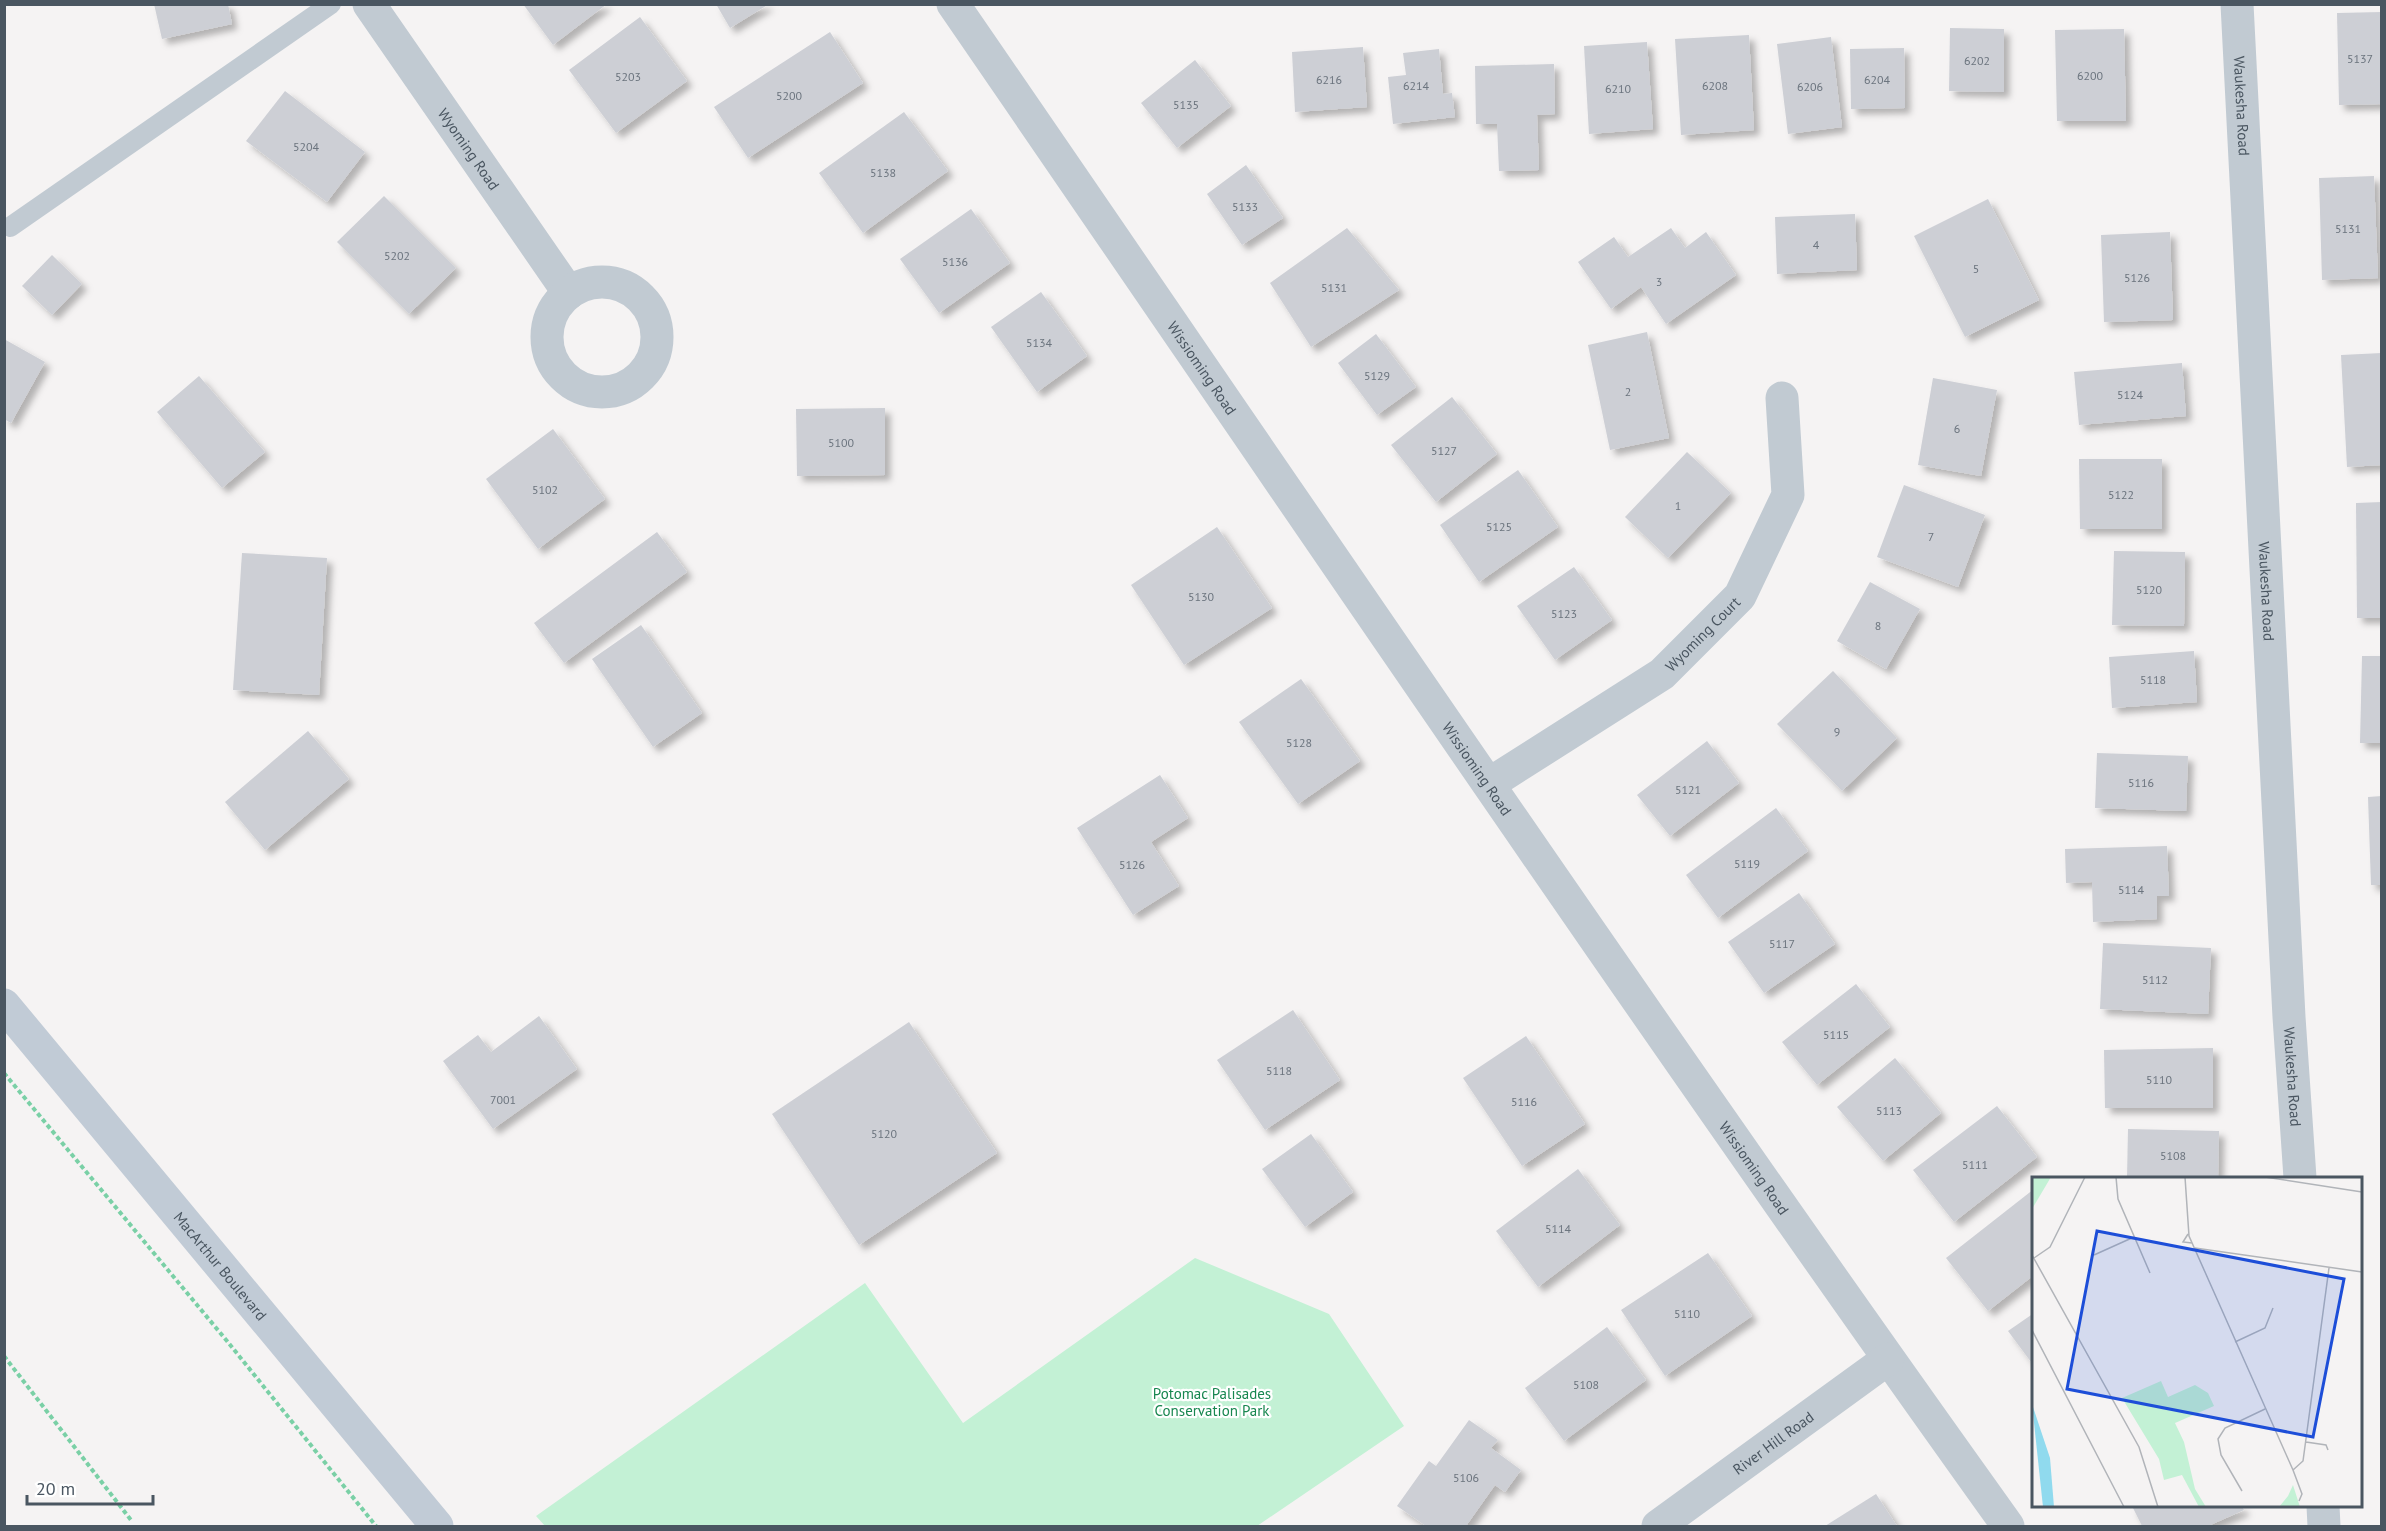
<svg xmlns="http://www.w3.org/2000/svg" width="2386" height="1531" viewBox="0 0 2386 1531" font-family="'PT Sans',sans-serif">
<defs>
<filter id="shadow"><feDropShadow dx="5.5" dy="5.5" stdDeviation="3" flood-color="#0004"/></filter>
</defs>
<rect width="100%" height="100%" fill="#f5f3f3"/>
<polygon fill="#c3f1d5" points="1195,1258 1329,1314 1404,1426 1257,1526 545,1526 536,1516 865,1283 963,1423"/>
<g fill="#cdcfd5" filter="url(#shadow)">
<polygon points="154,4 228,4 232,24 162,39"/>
<polygon points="523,4 607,4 553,45"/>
<polygon points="716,4 769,4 730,28"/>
<polygon points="2382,12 2382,104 2339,105 2337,13"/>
<polygon points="640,17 687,81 616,133 569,70"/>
<polygon points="1950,28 2004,29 2004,92 1949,91"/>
<polygon points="2124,29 2126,121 2057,121 2055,30"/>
<polygon points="830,32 863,83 748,158 714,107"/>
<polygon points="1749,35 1754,130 1681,135 1675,39"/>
<polygon points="1831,37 1842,127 1788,134 1777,44"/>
<polygon points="1647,42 1653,129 1589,134 1584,46"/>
<polygon points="1363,47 1367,107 1295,112 1292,52"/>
<polygon points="1904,48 1905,108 1851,109 1850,49"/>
<polygon points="1439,49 1443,94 1452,93 1455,117 1393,124 1388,77 1406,75 1403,53"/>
<polygon points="1195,60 1231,106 1177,148 1141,103"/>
<polygon points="1554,64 1555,114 1537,115 1539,170 1499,171 1497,124 1476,124 1475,66"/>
<polygon points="285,91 365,152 327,202 246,141"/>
<polygon points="904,112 948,171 863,233 819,173"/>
<polygon points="1246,165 1283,218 1242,245 1207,194"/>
<polygon points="2374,176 2378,278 2322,280 2319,178"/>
<polygon points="384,196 456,268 409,314 337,242"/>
<polygon points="1988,199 2039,300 1965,337 1914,236"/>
<polygon points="971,209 1010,263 939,313 900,259"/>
<polygon points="1855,214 1857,270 1777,274 1775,217"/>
<polygon points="1347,228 1399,290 1311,347 1270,283"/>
<polygon points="1671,228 1685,248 1706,232 1736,275 1666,324 1641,287 1611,309 1578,262 1614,237 1628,257"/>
<polygon points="2170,232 2173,320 2104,322 2101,235"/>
<polygon points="52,255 82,284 52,315 22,286"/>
<polygon points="1041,292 1087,356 1037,392 991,327"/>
<polygon points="1647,332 1669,438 1610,450 1588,345"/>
<polygon points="1376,334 1416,387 1377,415 1338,363"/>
<polygon points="4,339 45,362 11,423 4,419"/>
<polygon points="2382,353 2382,465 2347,467 2341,355"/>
<polygon points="2182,363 2186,416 2079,425 2074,372"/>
<polygon points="199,376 265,452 222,488 157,412"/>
<polygon points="1933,378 1997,390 1981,476 1918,465"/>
<polygon points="1452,397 1497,454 1436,502 1391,445"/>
<polygon points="885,408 885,475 797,476 796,409"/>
<polygon points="553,429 605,499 538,549 486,479"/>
<polygon points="1687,452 1731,493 1668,558 1625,517"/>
<polygon points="2079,459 2162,459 2162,529 2080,529"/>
<polygon points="1518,470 1558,527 1479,582 1440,525"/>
<polygon points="1904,485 1985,515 1958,587 1877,557"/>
<polygon points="2382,502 2382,618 2357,618 2356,503"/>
<polygon points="1217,527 1272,608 1184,665 1131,585"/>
<polygon points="657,532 687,572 564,663 534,623"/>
<polygon points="2114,551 2185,552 2184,626 2112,625"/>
<polygon points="242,553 327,558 319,695 233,690"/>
<polygon points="1574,567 1612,620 1555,660 1517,606"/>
<polygon points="1870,582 1920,609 1886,669 1837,641"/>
<polygon points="641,625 702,713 653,747 592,659"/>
<polygon points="2194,651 2197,702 2112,708 2109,657"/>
<polygon points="2362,656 2382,656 2382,743 2360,743"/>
<polygon points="1833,671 1897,738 1842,791 1777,724"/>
<polygon points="1301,679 1360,761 1298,804 1239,722"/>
<polygon points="308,731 349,779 265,850 225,802"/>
<polygon points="1707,741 1739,783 1670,836 1637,795"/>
<polygon points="2097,753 2188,756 2186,811 2095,808"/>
<polygon points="1160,775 1188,818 1151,842 1179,886 1133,915 1077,828"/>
<polygon points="2382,796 2382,885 2371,885 2368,797"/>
<polygon points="1776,808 1808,851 1718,918 1686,875"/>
<polygon points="2167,846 2169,896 2157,896 2157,919 2093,922 2092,882 2066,883 2065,849"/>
<polygon points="1799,893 1835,944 1764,993 1728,942"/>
<polygon points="2103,943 2211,948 2208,1014 2100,1009"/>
<polygon points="1856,984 1890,1027 1817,1085 1782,1042"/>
<polygon points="1293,1010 1340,1080 1265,1130 1217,1060"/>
<polygon points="539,1016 577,1069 493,1129 443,1061 478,1035 491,1052"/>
<polygon points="909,1022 997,1153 859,1245 772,1114"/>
<polygon points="1526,1036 1585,1124 1522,1166 1463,1078"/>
<polygon points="2213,1048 2213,1108 2105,1108 2104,1050"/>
<polygon points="1895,1058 1941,1113 1883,1161 1837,1107"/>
<polygon points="1997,1106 2037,1157 1954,1222 1913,1170"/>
<polygon points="2128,1129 2219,1131 2218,1178 2127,1178"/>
<polygon points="1311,1134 1353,1192 1305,1227 1262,1169"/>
<polygon points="1578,1169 1620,1225 1538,1287 1496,1231"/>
<polygon points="2034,1189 2034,1275 1988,1311 1946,1258"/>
<polygon points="1708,1253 1752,1316 1665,1376 1621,1310"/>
<polygon points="2034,1313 2034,1366 2008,1331"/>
<polygon points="1607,1327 1646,1380 1564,1441 1525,1388"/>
<polygon points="1469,1420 1498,1440 1491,1448 1521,1470 1505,1492 1495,1485 1466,1526 1426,1526 1397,1506 1429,1461 1436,1466"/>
<polygon points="1876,1494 1897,1526 1825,1526"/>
<polygon points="2132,1506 2242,1506 2244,1510 2208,1526 2142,1526"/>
</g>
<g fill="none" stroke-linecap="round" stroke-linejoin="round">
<g stroke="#7ad0a6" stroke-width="4" stroke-dasharray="4.5 3" stroke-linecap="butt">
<polyline points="4,1073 227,1341 376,1526"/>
<polyline points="4,1356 131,1520"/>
</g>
<polyline stroke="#c1cad2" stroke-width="20" points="10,227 331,4"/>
<g stroke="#c1cad2" stroke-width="33">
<path id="s1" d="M369,4L569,293"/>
<path id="s2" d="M953,4C1303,513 1649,1025 2008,1526"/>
<path id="s3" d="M2237,4L2289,1017L2300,1178"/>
<circle cx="602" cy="337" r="55"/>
<path id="s4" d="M1489,784L1662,674L1740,596L1788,495L1782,398"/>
<polyline points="2323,1506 2324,1526"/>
<path id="s5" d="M1658,1526L1888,1359"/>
</g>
<path stroke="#c1cbd6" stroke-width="33" id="s6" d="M4,1005L437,1526"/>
</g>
<g text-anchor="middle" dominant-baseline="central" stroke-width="4.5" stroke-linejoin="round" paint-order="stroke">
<g font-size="12" fill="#6b747e">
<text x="2360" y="58">5137</text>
<text x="1977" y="60">6202</text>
<text x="2090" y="75">6200</text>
<text x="628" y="76">5203</text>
<text x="1329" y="79">6216</text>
<text x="1877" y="79">6204</text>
<text x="1416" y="85">6214</text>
<text x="1715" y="85">6208</text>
<text x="1810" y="86">6206</text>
<text x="1618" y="88">6210</text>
<text x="789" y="95">5200</text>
<text x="1186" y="104">5135</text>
<text x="306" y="146">5204</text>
<text x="883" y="172">5138</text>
<text x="1245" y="206">5133</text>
<text x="2348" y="228">5131</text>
<text x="1816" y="244">4</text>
<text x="397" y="255">5202</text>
<text x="955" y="261">5136</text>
<text x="1976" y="268">5</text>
<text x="2137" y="277">5126</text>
<text x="1659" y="281">3</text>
<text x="1334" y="287">5131</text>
<text x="1039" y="342">5134</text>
<text x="1377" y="375">5129</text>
<text x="1628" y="391">2</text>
<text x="2130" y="394">5124</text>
<text x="1957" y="428">6</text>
<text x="841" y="442">5100</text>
<text x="1444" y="450">5127</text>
<text x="545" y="489">5102</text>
<text x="2121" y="494">5122</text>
<text x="1678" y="505">1</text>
<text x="1499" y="526">5125</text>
<text x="1931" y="536">7</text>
<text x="2149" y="589">5120</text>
<text x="1201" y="596">5130</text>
<text x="1564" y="613">5123</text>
<text x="1878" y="625">8</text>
<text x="2153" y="679">5118</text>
<text x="1837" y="731">9</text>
<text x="1299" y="742">5128</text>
<text x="2141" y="782">5116</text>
<text x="1688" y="789">5121</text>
<text x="1747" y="863">5119</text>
<text x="1132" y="864">5126</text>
<text x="2131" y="889">5114</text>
<text x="1782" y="943">5117</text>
<text x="2155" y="979">5112</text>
<text x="1836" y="1034">5115</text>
<text x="1279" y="1070">5118</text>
<text x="2159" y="1079">5110</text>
<text x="503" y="1099">7001</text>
<text x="1524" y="1101">5116</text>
<text x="1889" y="1110">5113</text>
<text x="884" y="1133">5120</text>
<text x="2173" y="1155">5108</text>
<text x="1975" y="1164">5111</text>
<text x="1558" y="1228">5114</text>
<text x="1687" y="1313">5110</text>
<text x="1586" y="1384">5108</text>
<text x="1466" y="1477">5106</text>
</g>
<g font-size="15" fill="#4a5661" stroke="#fff">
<text stroke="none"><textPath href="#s3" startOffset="102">Waukesha Road</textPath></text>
<text stroke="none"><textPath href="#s1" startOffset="176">Wyoming Road</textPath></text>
<text stroke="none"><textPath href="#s2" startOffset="441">Wissioming Road</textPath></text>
<text stroke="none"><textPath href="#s3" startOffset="588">Waukesha Road</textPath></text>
<text stroke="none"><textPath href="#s4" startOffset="262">Wyoming Court</textPath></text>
<text stroke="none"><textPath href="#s2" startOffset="927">Wissioming Road</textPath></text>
<text stroke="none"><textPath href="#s3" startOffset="1074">Waukesha Road</textPath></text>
<text stroke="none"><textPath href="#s2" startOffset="1413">Wissioming Road</textPath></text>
<text stroke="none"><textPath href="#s6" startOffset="339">MacArthur Boulevard</textPath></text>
<text stroke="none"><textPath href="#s5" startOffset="142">River Hill Road</textPath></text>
</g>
<g font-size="15" fill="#17864f" stroke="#fff">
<text x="1212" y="1393">Potomac Palisades<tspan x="1212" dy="17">Conservation Park</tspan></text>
</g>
</g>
<g transform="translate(2032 1177)">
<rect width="330" height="330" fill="#f5f3f3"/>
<path d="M0,0H19L0,32ZM129,204L136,220L163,208L176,216L182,229L143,246L152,265L163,312L174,330H167L150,298L132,303L127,282L90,221ZM261,308L268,330H247L256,319Z" fill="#c3f1d5"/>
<path d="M0,227L18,281L22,330H11Z" fill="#90daee"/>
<path fill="none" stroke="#b1b4b9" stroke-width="1.5" d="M84,0L86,22L118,96M153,0L157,59L261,293L270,317L267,324M233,0L330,15M156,57L151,65L160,66M163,71L330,95M0,78L107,270L126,330M62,78L102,60M2,81L18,70L53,0M0,153L92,330M203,165L233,151L241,131M274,265L294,268L296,273M261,293L271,284L297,91M210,314L189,278L186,262L193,251L233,232"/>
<path fill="#1d4ed8" fill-opacity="0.15" stroke="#1d4ed8" stroke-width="3" d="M65,54L312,102L281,260L35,212Z"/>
<rect width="330" height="330" fill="none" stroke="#4a5661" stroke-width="3"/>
</g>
<rect width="2386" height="1531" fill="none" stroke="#4a5661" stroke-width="12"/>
<path d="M27 1495v9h126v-9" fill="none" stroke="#4a5661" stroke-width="3"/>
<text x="36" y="1495" font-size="18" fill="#4a5661" stroke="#ffffff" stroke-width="4.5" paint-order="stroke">20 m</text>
</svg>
